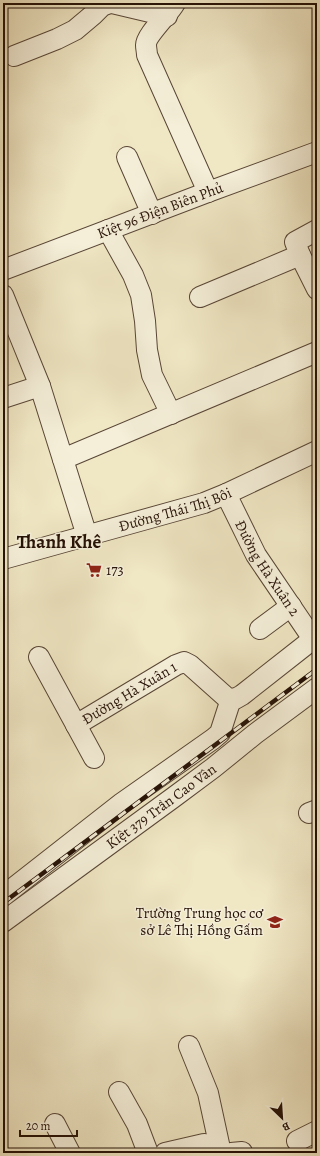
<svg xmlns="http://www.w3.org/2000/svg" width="320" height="1156" viewBox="0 0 320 1156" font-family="Alegreya,serif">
<rect width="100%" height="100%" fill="#f0e7c4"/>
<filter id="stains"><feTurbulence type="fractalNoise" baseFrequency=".005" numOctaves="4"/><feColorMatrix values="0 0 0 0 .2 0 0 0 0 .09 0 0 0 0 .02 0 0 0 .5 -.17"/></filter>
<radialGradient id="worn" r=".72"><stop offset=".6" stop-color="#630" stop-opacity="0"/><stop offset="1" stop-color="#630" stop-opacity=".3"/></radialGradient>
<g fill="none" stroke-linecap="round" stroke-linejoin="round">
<defs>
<g id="minor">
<polyline points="112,3 167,16"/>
<path d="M175,3C169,14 146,35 146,45C146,48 147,52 147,55L208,192"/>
<polyline points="14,56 57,39 75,30 94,14 102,6 110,3"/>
<polyline points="127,157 152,214"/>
<polyline points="108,230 133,275 141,295 145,321 147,350 152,375 171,414"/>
<polyline points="300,255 317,289"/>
<path id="s1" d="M3,270L208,192L317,152"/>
<polyline points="3,295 40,386 87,536"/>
<polyline points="200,297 300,255 295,242 317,230"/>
<polyline points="3,398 40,386"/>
<polyline points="63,459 317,352"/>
<path id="s2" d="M226,494L256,555L313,639"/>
<path id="s3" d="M3,559L204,503L226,494L317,451"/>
<polyline points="260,629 291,606"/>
<polyline points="39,657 94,758"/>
<path id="s4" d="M76,725L176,665L184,662L190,665L227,698L235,699L242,695L317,636"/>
<polyline points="309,813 317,810"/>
<polyline points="3,896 122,803 213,739 220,733 231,699"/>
<path id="s5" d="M3,922L174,797L213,768L255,734L317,688"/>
<polyline points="189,1046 208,1093 221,1153"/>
<polyline points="119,1092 137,1124 148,1153"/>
<polyline points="55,1124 70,1153"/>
<polyline points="297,1141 317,1131"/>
<polyline points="165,1153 204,1144 209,1151 216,1153"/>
<polyline points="231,1153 242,1152 242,1153"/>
</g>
</defs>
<use href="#minor" stroke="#584636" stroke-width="22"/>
<use href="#minor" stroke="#f5efd9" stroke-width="20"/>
<defs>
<polyline id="rail" points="3,903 317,669"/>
</defs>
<use href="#rail" stroke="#251106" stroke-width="4.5"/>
<use href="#rail" stroke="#f5efd9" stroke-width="3" stroke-dasharray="9" stroke-linecap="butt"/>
</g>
<defs>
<symbol id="supermarket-bare" viewBox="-9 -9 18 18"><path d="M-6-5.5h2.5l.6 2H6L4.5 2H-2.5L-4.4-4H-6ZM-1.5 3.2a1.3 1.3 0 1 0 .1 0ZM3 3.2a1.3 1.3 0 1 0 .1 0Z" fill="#8f2418" stroke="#f5efd9" stroke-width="2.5" paint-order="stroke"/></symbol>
<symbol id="school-bare" viewBox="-9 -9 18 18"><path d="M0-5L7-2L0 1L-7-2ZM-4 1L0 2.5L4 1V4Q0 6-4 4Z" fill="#8f2418" stroke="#f5efd9" stroke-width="2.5" paint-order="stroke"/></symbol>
</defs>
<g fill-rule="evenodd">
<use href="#supermarket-bare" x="83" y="559" width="22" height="22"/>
<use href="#school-bare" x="264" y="911" width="22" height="22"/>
</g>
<g text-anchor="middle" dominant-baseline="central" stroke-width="3" stroke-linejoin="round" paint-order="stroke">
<g font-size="15" fill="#251106" stroke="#f5efd9">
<text stroke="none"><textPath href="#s1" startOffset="168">Kiệt 96 Điện Biên Phủ</textPath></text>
<text stroke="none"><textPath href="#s3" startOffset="179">Đường Thái Thị Bôi</textPath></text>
<text stroke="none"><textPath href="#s2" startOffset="85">Đường Hà Xuân 2</textPath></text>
<text stroke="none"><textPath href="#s4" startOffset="62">Đường Hà Xuân 1</textPath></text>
<text stroke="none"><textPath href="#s5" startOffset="196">Kiệt 379 Trần Cao Vân</textPath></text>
</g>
<g font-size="15" fill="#251106" stroke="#f5efd9" text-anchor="start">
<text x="106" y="570">173</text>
<text x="263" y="913" text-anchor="end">Trường Trung học cơ<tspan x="263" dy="17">sở Lê Thị Hồng Gấm</tspan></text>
</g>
<g font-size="19" font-weight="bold" fill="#251106" stroke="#f5efd9">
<text x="59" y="542">Thanh Khê</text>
</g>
</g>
<rect width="320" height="1156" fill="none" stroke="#f0e7c4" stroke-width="16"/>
<rect x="4" y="4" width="312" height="1148" fill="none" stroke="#251106" stroke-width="2"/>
<rect x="8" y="8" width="304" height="1140" fill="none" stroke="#251106"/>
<g transform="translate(282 1118) rotate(155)" stroke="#f5efd9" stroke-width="3" paint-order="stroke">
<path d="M0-3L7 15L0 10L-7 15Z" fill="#251106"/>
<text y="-6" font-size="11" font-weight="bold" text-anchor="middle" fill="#251106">B</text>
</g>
<path d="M20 1130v6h57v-6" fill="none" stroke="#251106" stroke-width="2"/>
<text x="26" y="1130" font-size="12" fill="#251106" stroke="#f5efd9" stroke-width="3" paint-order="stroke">20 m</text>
<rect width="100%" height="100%" filter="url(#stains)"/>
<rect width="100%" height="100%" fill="url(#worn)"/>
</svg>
